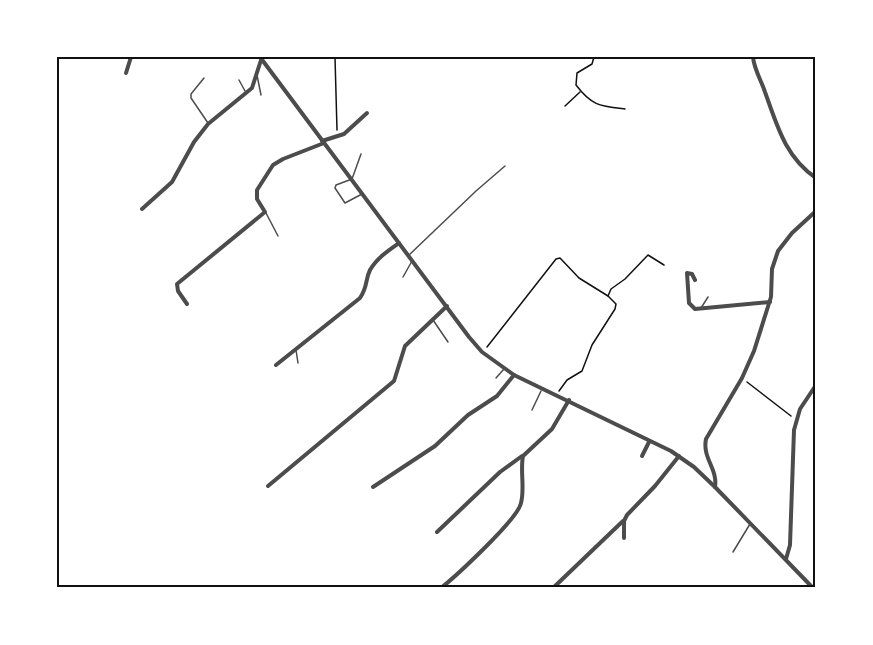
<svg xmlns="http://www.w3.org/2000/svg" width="873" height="645" viewBox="0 0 873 645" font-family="Quicksand,sans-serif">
<rect width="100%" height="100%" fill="#fff"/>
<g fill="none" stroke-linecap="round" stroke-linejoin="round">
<g stroke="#111" stroke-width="1.5">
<polyline points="335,57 337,130"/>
<path d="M594,57L592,64L577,73L576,85C592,106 600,106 625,109"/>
<polyline points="565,106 580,92"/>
<polyline points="487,347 556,259 560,258 579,278 608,296"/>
<polyline points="747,382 791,416"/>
<polyline points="559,391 567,380 582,371 592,345 615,309 616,304 608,296 611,289 625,279 648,255 664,265"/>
</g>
<g stroke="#4c4c4c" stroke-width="1.5">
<polyline points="257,75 261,95"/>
<polyline points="204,78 191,94 191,98 208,123"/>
<polyline points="239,80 245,91"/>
<polyline points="361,154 352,179 336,185 335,188 345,203 362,194"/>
<polyline points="266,213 278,236"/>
<polyline points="409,255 476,191 505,166"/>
<polyline points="403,277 412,261"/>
<polyline points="701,308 708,297"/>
<polyline points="433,320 448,342"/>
<polyline points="296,350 298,363"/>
<polyline points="496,378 504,369"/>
<polyline points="532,410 541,391"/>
<polyline points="733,552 750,524"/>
</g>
<g stroke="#4c4c4c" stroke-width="4">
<polyline points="260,57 469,337 482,352 514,375 671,451 694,467 715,487 813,588"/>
<path d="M753,57C754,69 761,80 765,92C777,125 785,157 816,178"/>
<polyline points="126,73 131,57"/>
<polyline points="322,141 344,134 367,113"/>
<polyline points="142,209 172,182 194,142 208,124 252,88 261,60"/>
<polyline points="695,280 692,274 687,273 689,303 695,309 770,302"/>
<polyline points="187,304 178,291 177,284 265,212 257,199 257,190 273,165 283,159 324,143"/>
<path d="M276,365L360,298C368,286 365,280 370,270C377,258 389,250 399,243"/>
<polyline points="642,456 649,442"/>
<polyline points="268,486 394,381 405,346 447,306"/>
<polyline points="373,487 435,446 468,415 497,396 514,375"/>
<path d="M715,487C718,469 702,458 706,439L742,378L754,351L771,297L772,269L778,251L792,233L816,211"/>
<polyline points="437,532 500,472 522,456"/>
<polyline points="624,538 624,521 627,515 655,486 679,456"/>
<polyline points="786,559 790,545 794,430 800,409 816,385"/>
<path d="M441,588C456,576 518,519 521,503C525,488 520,471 523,456L552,429L569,400"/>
<polyline points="553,588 623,521"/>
</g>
</g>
<rect width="873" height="645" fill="none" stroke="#ffffff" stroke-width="117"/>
<rect x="58" y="58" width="756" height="528" fill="none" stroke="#111" stroke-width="2"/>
</svg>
